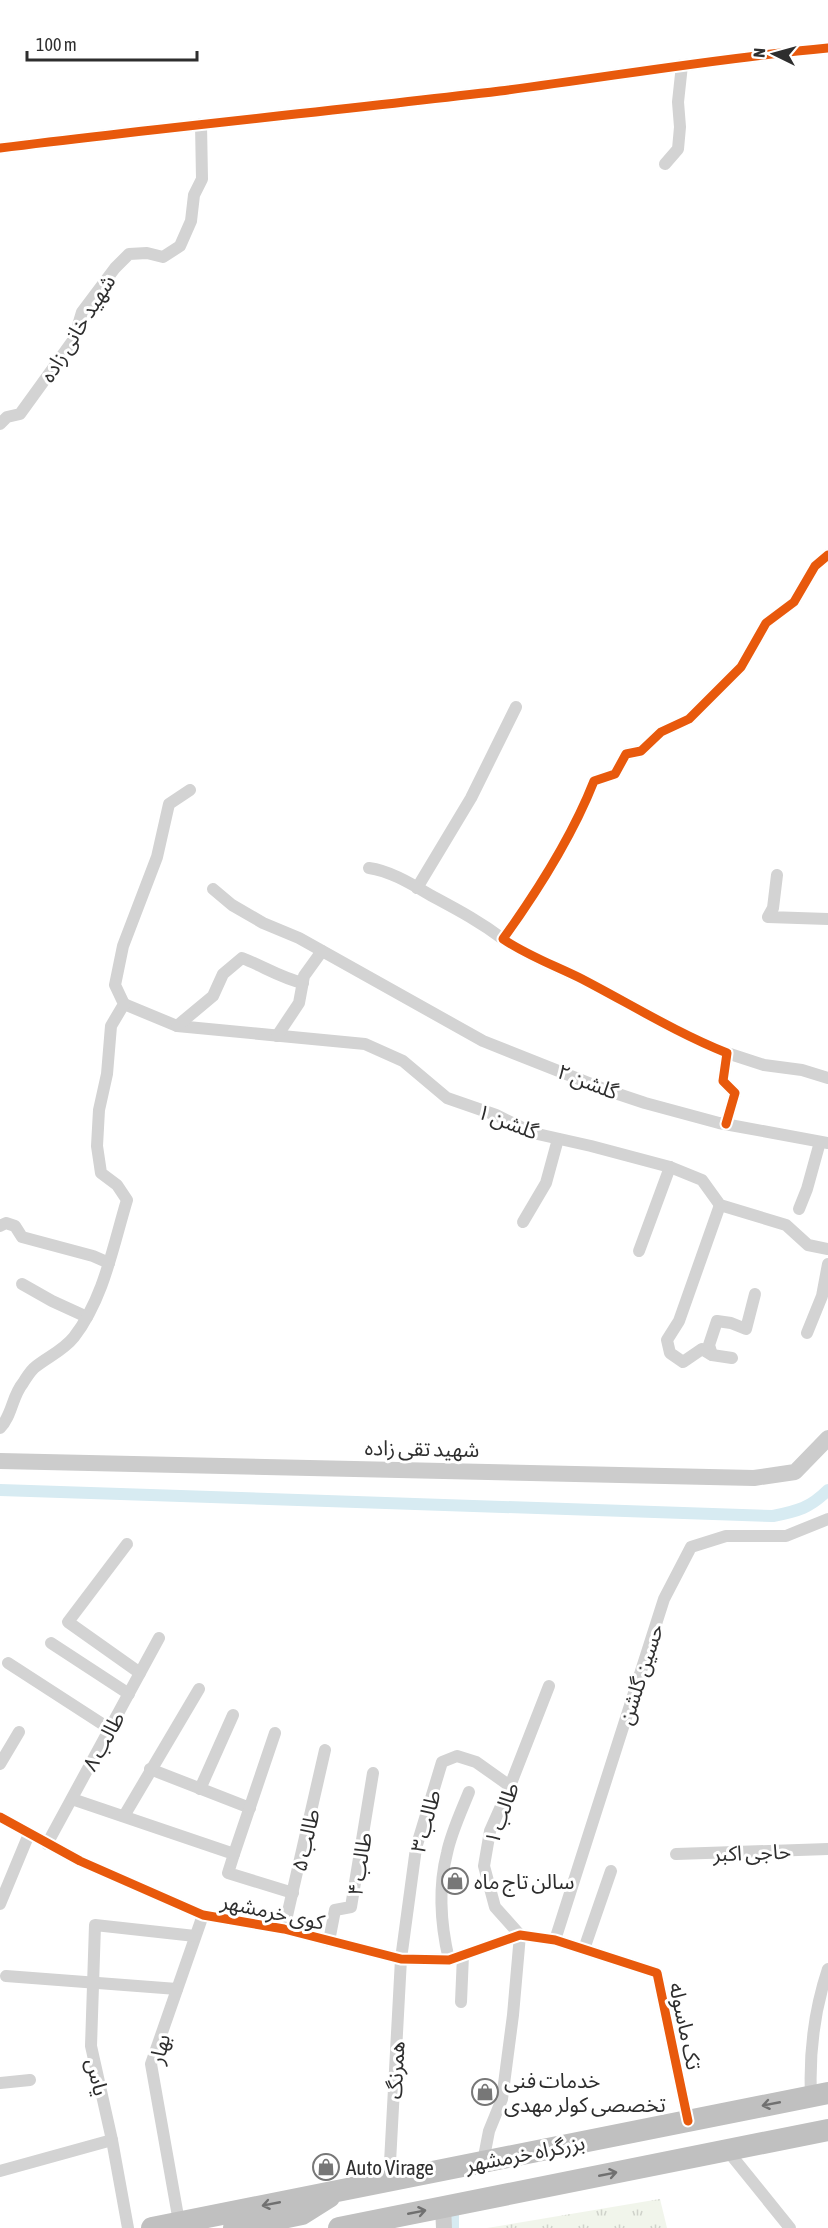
<svg xmlns="http://www.w3.org/2000/svg" width="828" height="2228" viewBox="0 0 828 2228" font-family="'Asap Condensed','Noto Sans Arabic',sans-serif">
<defs>
<pattern id="grass-tufts" width="24" height="20" patternUnits="userSpaceOnUse" patternTransform="scale(1.5)"><rect width="24" height="20" fill="#f1f5eb"/><path d="M3 7l-1-3M5 7V3M7 7l1-3M15 17l-1-3M17 17v-4M19 17l1-3" fill="none" stroke="#cfd2ca"/></pattern>
</defs>
<rect width="100%" height="100%" fill="#fff"/>
<polygon fill="url(#grass-tufts)" points="660,2199 667,2228 487,2228"/>
<g fill="none" stroke-linecap="round" stroke-linejoin="round">
<g stroke="#d7ebf2" stroke-width="12">
<path d="M0,1490L773,1516C798,1511 810,1508 828,1490"/>
<polyline points="453,2228 453,2215"/>
</g>
<g stroke="#d3d3d3" stroke-width="12">
<path d="M0,148C166,127 333,111 500,91C609,77 718,58 828,48"/>
<polyline points="665,164 678,149 680,127 678,102 682,65"/>
<polyline points="0,424 7,417 20,414 41,385 74,339 82,312 115,268 129,254 147,253 163,257 180,246 191,221 194,195 202,179 201,124"/>
<path d="M369,868C391,871 413,885 432,896C458,910 479,921 503,939"/>
<polyline points="777,875 773,908 768,917 828,919"/>
<polyline points="417,888 471,798 516,707"/>
<polyline points="213,889 232,905 263,923 299,938 483,1041 609,1091 645,1103 719,1123 828,1143"/>
<polyline points="124,1004 177,1026 365,1044 403,1061 447,1098 496,1115 533,1133 591,1146 670,1167 702,1180 720,1205 786,1225 808,1245 828,1249"/>
<path d="M177,1026L213,996L223,974L242,958C263,966 281,978 303,983"/>
<polyline points="277,1036 299,1003 304,976 322,951"/>
<polyline points="727,1053 764,1065 802,1070 828,1078"/>
<path d="M726,1124L735,1093L723,1081L727,1053C677,1033 630,1004 582,979C556,966 528,956 503,939C539,889 572,837 594,781L615,774L626,754L641,751L661,732L689,719L741,667L766,623L794,602L815,566L828,555"/>
<polyline points="720,1205 679,1321 667,1340 670,1353 683,1362 702,1349 712,1355 732,1358"/>
<polyline points="799,1209 807,1189 820,1142"/>
<polyline points="523,1222 546,1183 558,1139"/>
<polyline points="0,1226 6,1223 15,1226 22,1237 93,1256 109,1263"/>
<polyline points="639,1251 670,1167"/>
<polyline points="22,1284 52,1301 87,1317"/>
<polyline points="807,1333 822,1296 828,1264"/>
<polyline points="712,1355 709,1345 717,1321 731,1323 746,1329 755,1294"/>
<path d="M0,1428C12,1416 12,1396 23,1383C26,1378 30,1372 34,1368C47,1357 63,1351 74,1337C104,1298 113,1246 127,1200L117,1185L101,1173L97,1146L99,1110L107,1074L111,1026L124,1004L115,985L123,946L157,857L169,804L190,790"/>
<polyline points="127,1544 68,1622 140,1673"/>
<polyline points="51,1643 129,1694"/>
<polyline points="8,1663 110,1729"/>
<polyline points="0,1764 19,1732"/>
<polyline points="150,1769 250,1808"/>
<polyline points="200,1789 233,1715"/>
<polyline points="72,1799 234,1854 228,1873 293,1893"/>
<polyline points="124,1816 199,1689"/>
<polyline points="0,1817 80,1861 203,1915 284,1929 401,1959 449,1960 520,1935 555,1940 657,1973 688,2121"/>
<polyline points="47,1844 159,1638"/>
<polyline points="234,1854 275,1733"/>
<polyline points="676,1854 828,1849"/>
<polyline points="0,1904 29,1834"/>
<polyline points="284,1929 325,1750"/>
<polyline points="555,1940 664,1599 691,1547 726,1536 786,1536 828,1519"/>
<polyline points="329,1941 335,1910 351,1907 373,1773"/>
<polyline points="584,1949 611,1871"/>
<path d="M449,1960C441,1926 438,1888 447,1853C451,1833 461,1812 469,1792"/>
<polyline points="6,1976 177,1989"/>
<polyline points="461,2002 463,1955"/>
<polyline points="0,2083 30,2080"/>
<path d="M811,2096C809,2052 814,2011 828,1969"/>
<polyline points="727,2150 790,2228"/>
<polyline points="483,2162 489,2131 502,2099 513,2015 520,1935 495,1907 484,1866 490,1831 510,1786 549,1686"/>
<polyline points="0,2171 112,2140"/>
<polyline points="389,2181 401,1959 416,1848 442,1762 457,1756 476,1762 510,1786"/>
<polyline points="179,2222 151,2064 203,1915"/>
<polyline points="128,2228 112,2140 91,2046 95,1925 195,1936"/>
</g>
<g stroke="#ccc" stroke-width="16">
<polyline points="0,1461 754,1478 795,1472 828,1438"/>
<polyline points="443,2207 444,2228"/>
</g>
<g stroke="#c0c0c0" stroke-width="22">
<polyline points="152,2228 828,2093"/>
<polyline points="234,2228 302,2214 329,2197"/>
<polyline points="339,2228 828,2130"/>
</g>
<defs>
<g id="cycleway">
<path d="M0,148C166,127 333,111 500,91C609,77 718,58 828,48"/>
<path d="M726,1124L735,1093L723,1081L727,1053C677,1033 630,1004 582,979C556,966 528,956 503,939C539,889 572,837 594,781L615,774L626,754L641,751L661,732L689,719L741,667L766,623L794,602L815,566L828,555"/>
<polyline points="0,1817 80,1861 203,1915 284,1929 401,1959 449,1960 520,1935 555,1940 657,1973 688,2121"/>
</g>
</defs>
<use href="#cycleway" stroke="#fff" stroke-width="13"/>
<use href="#cycleway" stroke="#e8590c" stroke-width="9"/>
</g>
<defs><path id="oneway-shaft" d="M-6 0H5M1.5-3L5.5 0L1.5 3" fill="none" stroke-width="1.6" stroke-linecap="round" stroke-linejoin="round" transform="scale(1.5)"/></defs>
<g stroke="#707070">
<use href="#oneway-shaft" transform="translate(771 2104) rotate(169)"/>
<use href="#oneway-shaft" transform="translate(608 2174) rotate(-11)"/>
<use href="#oneway-shaft" transform="translate(271 2204) rotate(169)"/>
<use href="#oneway-shaft" transform="translate(417 2212) rotate(-11)"/>
</g>
<defs>
<symbol id="shop-ring" viewBox="-11 -11 22 22"><circle r="9.5" fill="#fff" stroke="#777" stroke-width="1.5"/><path d="M-5-2.5h2.3a2.7 3.5 0 0 1 5.4 0H5L5.5 6h-11ZM-1.5-2.5h3a1.5 2.3 0 0 0-3 0Z" fill="#777"/></symbol>
</defs>
<g fill-rule="evenodd">
<use href="#shop-ring" x="440" y="1866" width="30" height="30"/>
<use href="#shop-ring" x="470" y="2077" width="30" height="30"/>
<use href="#shop-ring" x="311" y="2152" width="30" height="30"/>
</g>
<g text-anchor="middle" dominant-baseline="central" stroke-width="6" stroke-linejoin="round" paint-order="stroke">
<g font-size="21" fill="#2e2e2e" stroke="#fff">
<text transform="translate(77 328) rotate(-58)">شهید خانی زاده</text>
<text transform="translate(588 1081) rotate(21)">گلشن ۲</text>
<text transform="translate(508 1121) rotate(21)">گلشن ۱</text>
<text transform="translate(422 1448) rotate(1)">شهید تقی زاده</text>
<text transform="translate(640 1674) rotate(-72)">حسین گلشن</text>
<text transform="translate(103 1741) rotate(-61)">طالب ۸</text>
<text transform="translate(501 1813) rotate(-70)">طالب ۱</text>
<text transform="translate(425 1821) rotate(-75)">طالب ۳</text>
<text transform="translate(305 1840) rotate(-77)">طالب ۵</text>
<text transform="translate(752 1852) rotate(-2)">حاجی اکبر</text>
<text transform="translate(359 1864) rotate(-81)">طالب ۴</text>
<text transform="translate(273 1911) rotate(12)">کوی خرمشهر</text>
<text transform="translate(686 2026) rotate(78)">تک ماسوله</text>
<text transform="translate(159 2049) rotate(-76)">بهار</text>
<text transform="translate(395 2070) rotate(-87)">همرنگ</text>
<text transform="translate(98 2077) rotate(77)">یاس</text>
<text transform="translate(525 2153) rotate(-11)">بزرگراه خرمشهر</text>
</g>
<g font-size="21" fill="#2e2e2e" stroke="#fff" text-anchor="start">
<text x="474" y="1881">سالن تاج ماه</text>
<text x="504" y="2080">خدمات فنی<tspan x="504" dy="24">تخصصی کولر مهدی</tspan></text>
<text x="346" y="2167">Auto Virage</text>
</g>
</g>
<g transform="translate(774 54) rotate(275)" stroke="#ffffff" stroke-width="4.5" paint-order="stroke">
<path d="M0-4.5L10 22L0 15L-10 22Z" fill="#2e2e2e"/>
<text y="-9" font-size="16" font-weight="bold" text-anchor="middle" fill="#2e2e2e">N</text>
</g>
<path d="M27 51v9h170v-9" fill="none" stroke="#2e2e2e" stroke-width="3"/>
<text x="36" y="51" font-size="18" fill="#2e2e2e" stroke="#ffffff" stroke-width="4.5" paint-order="stroke">100 m</text>
</svg>
